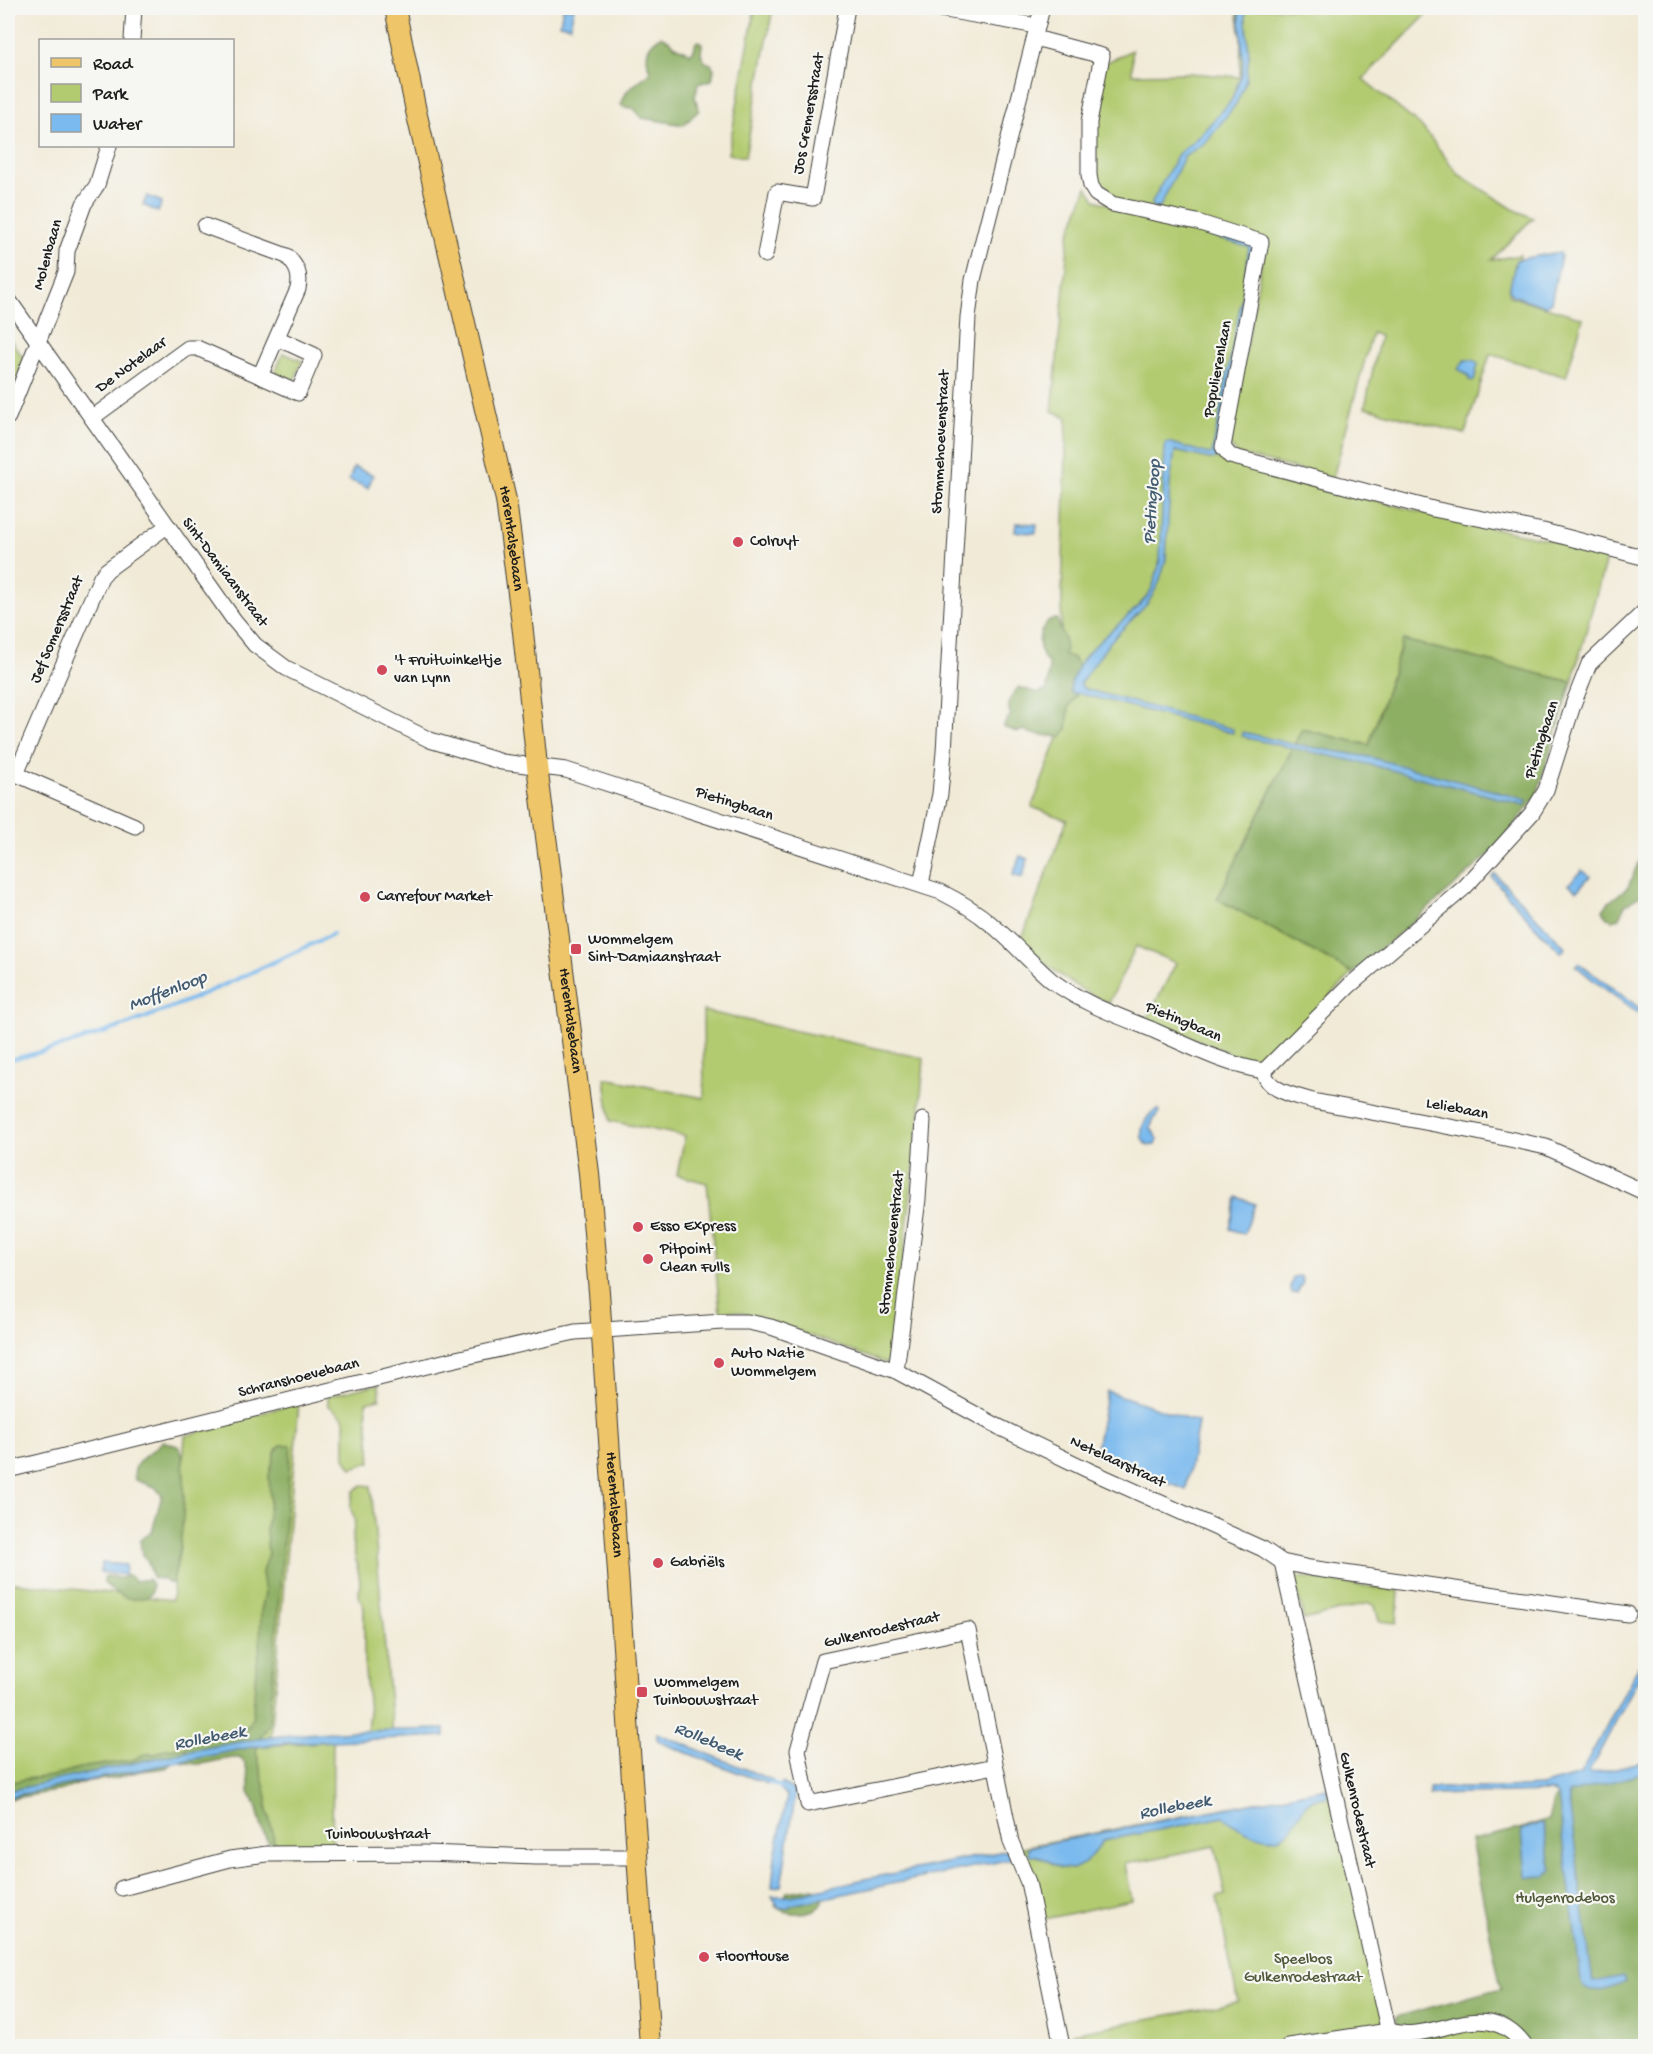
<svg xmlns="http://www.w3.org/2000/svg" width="1653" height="2054" viewBox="0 0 1653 2054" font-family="'Gochi Hand',sans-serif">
<rect width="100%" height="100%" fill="#f6f6f2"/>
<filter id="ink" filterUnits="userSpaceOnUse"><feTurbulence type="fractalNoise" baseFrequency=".0167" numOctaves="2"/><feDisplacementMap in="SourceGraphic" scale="12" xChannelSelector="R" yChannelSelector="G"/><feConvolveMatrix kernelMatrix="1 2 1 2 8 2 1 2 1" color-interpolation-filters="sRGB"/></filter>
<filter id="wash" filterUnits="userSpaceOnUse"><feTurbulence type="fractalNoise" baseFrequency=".008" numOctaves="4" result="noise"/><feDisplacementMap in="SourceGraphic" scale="24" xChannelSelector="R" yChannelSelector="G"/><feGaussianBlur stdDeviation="1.35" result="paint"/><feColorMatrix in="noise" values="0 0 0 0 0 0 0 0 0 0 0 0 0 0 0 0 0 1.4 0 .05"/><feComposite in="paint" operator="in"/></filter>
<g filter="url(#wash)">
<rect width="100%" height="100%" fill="#f1ead7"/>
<g fill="#b2cb71" stroke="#677446" stroke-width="1.5">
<polygon points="755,8 773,8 745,157 728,154"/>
<polygon points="1237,8 1433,8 1363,79 1423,128 1458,174 1513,209 1533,218 1491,260 1520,255 1509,296 1583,318 1566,377 1490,354 1465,434 1365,407 1380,336 1372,333 1333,478 1237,454 1229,444 1264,250 1116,201 1096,185 1093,136 1103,64 1132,50 1132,74 1189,73 1240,77 1241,39"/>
<path d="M1087,187L1095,200L1256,246L1217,459L1439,517L1608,552L1572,682L1403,640L1369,745L1302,729L1218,899L1353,973L1265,1064L1248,1061L1147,1019L1176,963L1136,946L1109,1003C1071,987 1051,969 1021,941L1067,820L1032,807L1058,738L1067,417L1052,411L1069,235Z"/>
<polygon points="8,336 24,359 8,400"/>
<polygon points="283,353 302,361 294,381 275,373"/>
<polygon points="703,1011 924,1058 919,1121 892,1362 885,1363 756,1316 733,1311 720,1312 707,1183 677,1175 685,1136 610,1121 605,1078 704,1098"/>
<polygon points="379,1384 380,1399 366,1402 371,1462 352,1468 345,1458 345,1422 342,1416 328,1405 328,1396"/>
<polygon points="299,1402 271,1738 8,1791 8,1582 172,1600 185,1436"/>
<polygon points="362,1485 371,1486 392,1730 367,1731 369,1712 364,1661 364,1608 359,1596 360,1580 352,1541 355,1520 350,1507 354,1491"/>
<polygon points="1294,1576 1399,1591 1397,1623 1379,1621 1375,1605 1369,1603 1304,1620"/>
<polygon points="333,1741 332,1853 274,1854 252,1747"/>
<polygon points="1324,1789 1334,1792 1389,2031 1302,2046 1070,2046 1069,2040 1073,2033 1238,2002 1217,1897 1225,1895 1215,1846 1125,1864 1132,1900 1044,1919 1036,1879 1022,1847"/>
<polygon points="1507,2017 1516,2046 1403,2046 1402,2044"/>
</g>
<g fill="#8daf63" stroke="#546640" stroke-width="1.5">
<path d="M661,36C668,38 668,40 673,44C677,48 685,50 690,54L694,50L696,42L699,41L702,44L701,54L705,62L711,64L714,69L712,80L698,84L695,97L699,110L684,125L642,118L633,108L623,107L621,104L627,91L650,72C645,55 645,46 661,36Z"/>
<path d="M1058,619C1059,634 1070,641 1064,656L1072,657L1083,669L1079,681V691L1069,707L1067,730L1061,737L1033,734L1024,730L1017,732L1003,727L1008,718L1011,716C1005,704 1011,696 1019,687L1037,693L1047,690L1049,665C1037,650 1035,635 1049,620Z"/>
<polygon points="1403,640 1572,682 1536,797 1497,847 1451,889 1353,973 1217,899 1302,729 1369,745"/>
<path d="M1645,847L1644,893C1638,898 1632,900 1625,905L1619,918L1613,920L1606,917L1603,910L1609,902L1628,887Z"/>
<path d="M163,1441L180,1447C189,1475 182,1554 172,1583H168L162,1579L153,1578L147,1559L142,1555L140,1540L152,1532L162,1495L155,1487L135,1480C130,1460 152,1454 163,1441Z"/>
<path d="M281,1445H291L269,1724L266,1730L262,1734L256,1751L267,1797V1811L273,1832L274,1846C258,1839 262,1807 249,1792C250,1783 248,1761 239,1758C233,1756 207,1764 197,1764C190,1764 181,1762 174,1761L166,1768L140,1771L116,1778L88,1781L62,1790L8,1799V1783L26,1779L53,1776L79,1768L133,1760L145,1754H156L166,1749L181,1747L186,1749L187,1745L209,1736L249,1726L253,1715L256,1667L260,1647L261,1611L265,1593L262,1572L268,1553L266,1530L270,1500L269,1475L276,1450Z"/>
<path d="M128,1575L136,1581L148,1579L152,1584L151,1594C133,1606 117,1595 104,1583L105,1576C114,1576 119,1581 128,1575Z"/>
<polygon points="1645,1767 1645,2046 1516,2046 1507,2018 1402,2044 1396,2017 1501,1988 1471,1840 1520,1829 1548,1819 1554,1799 1563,1791"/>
<path d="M813,1888L823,1896V1903C813,1915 787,1917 775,1906L780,1899L784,1898L787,1892Z"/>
<polygon points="1375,2041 1383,2042 1386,2046 1333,2046"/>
</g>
<g fill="#7abaee" stroke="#4b6b85" stroke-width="1.5">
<polygon points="563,8 574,8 570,26 560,24"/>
<polygon points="1239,8 1245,8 1249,55 1246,80 1241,93 1236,104 1207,141 1184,157 1159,209 1153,208 1152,202 1178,154 1199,136 1231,101 1242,73 1243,61"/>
<polygon points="147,196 162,202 158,212 143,205"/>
<path d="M1152,217L1251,243L1254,249L1217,458L1210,459L1175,451L1170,484L1166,559L1159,583L1148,603L1110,642L1081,682V685L1085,689L1233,729V733L1078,693L1075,694L1070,691C1075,648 1124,627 1148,595C1155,585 1157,572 1160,560L1165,444L1168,442L1209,454L1212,453L1242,297L1249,247L1154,221Z"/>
<polygon points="1554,253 1560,253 1561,256 1551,302 1545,306 1512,295 1509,290 1516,260"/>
<polygon points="1465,360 1473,360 1478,364 1474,381 1469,380 1469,376 1458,369"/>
<polygon points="354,467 373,475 368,488 349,480"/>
<polygon points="1016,523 1037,524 1036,533 1015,532"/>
<polygon points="1243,732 1292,744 1369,757 1527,800 1525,805 1368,764 1251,739 1242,736"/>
<polygon points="1020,856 1028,859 1022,878 1013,875"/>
<polygon points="1582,870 1590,876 1577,891 1569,884"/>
<path d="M1495,874L1565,947L1564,950L1561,952C1536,929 1514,903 1492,877Z"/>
<polygon points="1579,963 1645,1012 1645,1018 1593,980 1576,966"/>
<path d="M1158,1109L1160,1111L1159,1114L1153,1119L1151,1128L1158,1140L1155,1145C1133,1148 1141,1115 1158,1109Z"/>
<polygon points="1237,1197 1255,1204 1244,1234 1230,1229"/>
<polygon points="1300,1276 1302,1278 1303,1282 1297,1293 1292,1293 1290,1288 1293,1277"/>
<polygon points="1107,1391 1198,1422 1186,1490 1095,1454"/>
<polygon points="102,1563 126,1565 125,1575 100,1572"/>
<path d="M1645,1654V1666L1589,1772L1591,1774L1645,1761V1773L1568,1793L1592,1976L1594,1982L1623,1976L1625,1982C1612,1988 1588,2000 1581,1981L1558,1795L1553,1792L1429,1795V1788H1504L1541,1786L1580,1775Z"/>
<path d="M445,1729V1736L288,1743L252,1747L8,1797V1791C91,1773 174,1752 258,1739C320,1730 384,1731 445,1729Z"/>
<polygon points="657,1733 772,1780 768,1784 664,1744 657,1739"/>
<polygon points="782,1783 794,1790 795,1797 781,1886 772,1887 775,1856 787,1796 780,1788"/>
<path d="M1327,1788L1328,1797C1324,1798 1318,1797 1314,1799C1301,1804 1297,1823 1288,1832C1271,1849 1238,1829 1224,1817L1103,1841L1085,1863L1073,1869L1061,1868L1038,1856L1029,1855L1028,1847Z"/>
<polygon points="1540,1823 1543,1824 1544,1828 1552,1871 1546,1877 1528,1878 1526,1876 1522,1830"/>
<polygon points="1010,1850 1012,1859 791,1905 788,1908 779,1908 772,1896 791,1896 860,1880"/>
</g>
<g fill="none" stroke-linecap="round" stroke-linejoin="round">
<g stroke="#7abaee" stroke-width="4">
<path d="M8,1060C121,1035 229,984 333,934"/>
<polyline points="768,1781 783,1788"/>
</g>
</g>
</g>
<g filter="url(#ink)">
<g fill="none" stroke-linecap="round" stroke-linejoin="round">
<defs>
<g id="minor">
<polyline points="934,8 1037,26"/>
<polyline points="1035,38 1102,56 1089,122 1089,175 1091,186 1096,194 1112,204 1197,222 1261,242 1223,447 1230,456 1433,509 1543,531 1646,558"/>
<polyline points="132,40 134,8"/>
<path d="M205,226L287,256C297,267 301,274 298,289L260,376L298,393L314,355L277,338"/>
<polyline points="765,255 777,192 813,198 847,8"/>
<path d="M8,299L234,620L255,645L286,668L430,740L502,762L566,770L941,892C959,901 976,911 991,924C1012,941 1030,962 1051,980C1081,1003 1119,1016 1153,1030C1189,1046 1226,1065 1264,1071"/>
<polyline points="8,417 66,272 67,251 84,204 97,185 109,146"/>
<polyline points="92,418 188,348 197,348 260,376"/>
<polyline points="9,771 135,826"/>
<polyline points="16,774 101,577 107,570 167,526"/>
<polyline points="921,884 940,794 944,752 968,317 973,280 982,244 1042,8"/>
<polyline points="1264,1071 1349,986 1465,887 1532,813 1546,790 1574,702 1589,664 1646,610"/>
<path d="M1264,1071C1266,1091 1297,1096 1313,1101L1477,1132L1546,1147L1646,1193"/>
<polyline points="896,1371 918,1199 923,1120"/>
<polyline points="8,1470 443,1362 575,1332 723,1322 748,1322 771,1327 896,1371 999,1427 1088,1470 1263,1549 1282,1562 1310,1568 1628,1614"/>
<polyline points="1282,1562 1392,2046"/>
<polyline points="995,1766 808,1804 798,1750 823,1661 968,1630 1011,1842 1028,1882 1062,2046"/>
<polyline points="122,1888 230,1859 267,1854 425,1853 536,1857 637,1857"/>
<path d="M1289,2046L1389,2031C1437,2045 1484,1992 1525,2046"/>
</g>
<g id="major">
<path id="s1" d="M395,8L416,111L506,500L523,632L537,766L589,1173L599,1292L650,2046"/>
</g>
</defs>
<use href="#minor" stroke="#3c3b38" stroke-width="17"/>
<use href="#major" stroke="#3c3b38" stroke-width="22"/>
<use href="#minor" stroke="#fff" stroke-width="15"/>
<use href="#major" stroke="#eec569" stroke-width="20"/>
</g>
</g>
<g fill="#d1495b" stroke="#f6f6f2" stroke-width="2">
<circle cx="738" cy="542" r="6"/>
<circle cx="382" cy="670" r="6"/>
<circle cx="365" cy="897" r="6"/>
<rect x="570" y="943" width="12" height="12" rx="3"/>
<circle cx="638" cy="1227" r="6"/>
<circle cx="648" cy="1259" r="6"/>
<circle cx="719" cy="1363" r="6"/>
<circle cx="658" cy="1563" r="6"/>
<rect x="636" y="1686" width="12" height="12" rx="3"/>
<circle cx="704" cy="1957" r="6"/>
</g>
<g text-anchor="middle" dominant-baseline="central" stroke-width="4.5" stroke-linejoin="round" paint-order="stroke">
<g font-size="16" fill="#1c1c1c" stroke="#f6f6f2">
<text transform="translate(810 114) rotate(-80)">Jos Cremersstraat</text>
<text transform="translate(49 255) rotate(-74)">Molenbaan</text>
<text transform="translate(132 366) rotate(-36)">De Notelaar</text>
<text transform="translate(1219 369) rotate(-79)">Populierenlaan</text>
<text transform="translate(942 442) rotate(-87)">Stommehoevenstraat</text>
<text stroke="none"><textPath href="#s1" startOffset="543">Herentalsebaan</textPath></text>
<text transform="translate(224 573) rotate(53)">Sint-Damiaanstraat</text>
<text transform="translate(58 630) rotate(-67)">Jef Somersstraat</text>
<text transform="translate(1543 740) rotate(-72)">Pietingbaan</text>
<text transform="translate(734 805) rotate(18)">Pietingbaan</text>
<text stroke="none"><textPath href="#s1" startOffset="1029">Herentalsebaan</textPath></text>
<text transform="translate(1183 1023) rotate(23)">Pietingbaan</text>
<text transform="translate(1457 1110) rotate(11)">Leliebaan</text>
<text transform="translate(893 1243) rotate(-84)">Stommehoevenstraat</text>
<text transform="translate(299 1379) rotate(-14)">Schranshoevebaan</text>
<text transform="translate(1117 1463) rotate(25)">Netelaarstraat</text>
<text stroke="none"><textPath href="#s1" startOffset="1515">Herentalsebaan</textPath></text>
<text transform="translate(882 1631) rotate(-13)">Gulkenrodestraat</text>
<text transform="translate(1356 1810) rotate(77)">Gulkenrodestraat</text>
<text x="378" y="1835">Tuinbouwstraat</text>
</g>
<g font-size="16" fill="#1c1c1c" stroke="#f6f6f2" text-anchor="start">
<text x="750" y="542">Colruyt</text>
<text x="394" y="661">'t Fruitwinkeltje<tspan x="394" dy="18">van Lynn</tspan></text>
<text x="377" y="897">Carrefour Market</text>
<text x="588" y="940">Wommelgem<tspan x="588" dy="18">Sint-Damiaanstraat</tspan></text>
<text x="650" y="1227">Esso Express</text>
<text x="660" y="1250">Pitpoint<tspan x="660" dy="18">Clean Fulls</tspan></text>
<text x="731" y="1354">Auto Natie<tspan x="731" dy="18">Wommelgem</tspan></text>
<text x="670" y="1563">Gabriëls</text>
<text x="654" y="1683">Wommelgem<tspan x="654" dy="18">Tuinbouwstraat</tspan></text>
<text x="716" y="1957">FloorHouse</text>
</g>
<g font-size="16" fill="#50593a" stroke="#f6f6f2">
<text x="1565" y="1899">Hulgenrodebos</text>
<text x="1303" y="1960">Speelbos<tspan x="1303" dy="18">Gulkenrodestraat</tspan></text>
</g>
<g font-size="18" font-style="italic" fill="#425b70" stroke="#f6f6f2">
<text transform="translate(1153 502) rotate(-86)">Pietingloop</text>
<text transform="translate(168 992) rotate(-21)">Moffenloop</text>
<text transform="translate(210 1739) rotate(-11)">Rollebeek</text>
<text transform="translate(708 1742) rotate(23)">Rollebeek</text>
<text transform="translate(1175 1808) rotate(-11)">Rollebeek</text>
</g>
</g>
<rect width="1653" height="2054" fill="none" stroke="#f6f6f2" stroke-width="30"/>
<rect x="39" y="39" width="195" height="108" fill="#f6f6f2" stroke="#9f9f9c" stroke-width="1.5"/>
<rect x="51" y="58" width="30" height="9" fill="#eec569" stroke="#9f9f9c" stroke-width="1.5"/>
<text x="93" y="69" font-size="18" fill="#1c1c1c">Road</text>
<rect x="51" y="84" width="30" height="18" fill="#b2cb71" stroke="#9f9f9c" stroke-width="1.5"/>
<text x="93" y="99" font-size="18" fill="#1c1c1c">Park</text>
<rect x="51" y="114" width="30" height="18" fill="#7abaee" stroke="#9f9f9c" stroke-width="1.5"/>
<text x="93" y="129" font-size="18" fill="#1c1c1c">Water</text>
</svg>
